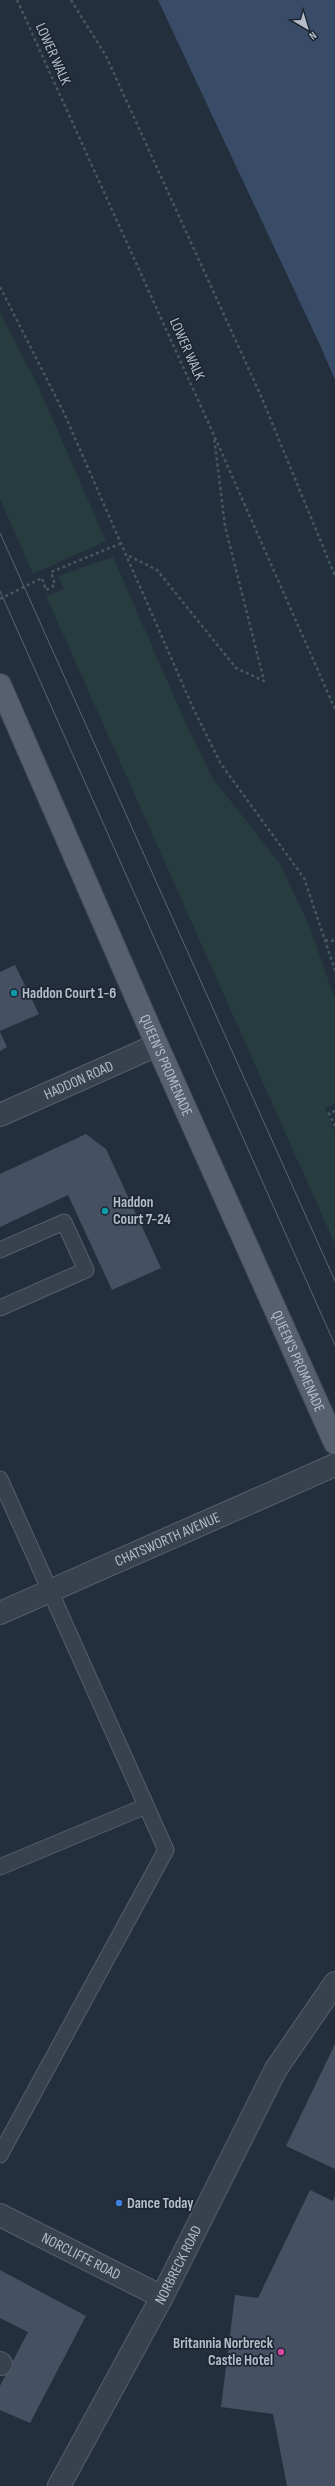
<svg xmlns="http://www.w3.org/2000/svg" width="335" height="2486" viewBox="0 0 335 2486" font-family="'Sofia Sans Condensed',sans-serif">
<rect width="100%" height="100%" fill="#242f3e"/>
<g fill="#263c3f">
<polygon points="0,312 39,388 106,541 33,574 0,499"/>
<polygon points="113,557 184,719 212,777 280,864 310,927 335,1000 335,1103 325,1108 335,1132 335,1244 46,596 64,589 58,576"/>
</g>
<polygon fill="#394c67" points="158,0 335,0 335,380 321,347"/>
<g fill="#455162">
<polygon points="15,965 39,1014 0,1031 0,972"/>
<polygon points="0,1032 7,1047 0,1051"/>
<polygon points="86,1134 106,1149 161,1268 112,1290 68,1195 0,1227 0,1174"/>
<polygon points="335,2044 335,2169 286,2146"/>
<polygon points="310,2190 333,2201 335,2196 335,2486 287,2486 273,2414 221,2407 235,2295 258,2298"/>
<polygon points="0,2270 86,2316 30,2423 0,2410 0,2386 28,2332 0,2318"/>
</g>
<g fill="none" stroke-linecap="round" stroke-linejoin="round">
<defs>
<g id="service">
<polyline points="0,1250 64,1222 86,1270 0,1308"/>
<polyline points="0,1479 166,1850 0,2155"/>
<polyline points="0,1867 146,1806"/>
</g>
<g id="minor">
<path id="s1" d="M0,1115L157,1045"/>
<path id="s2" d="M0,1613L335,1465"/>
<path id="s3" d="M0,2215L162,2297"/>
<polyline points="0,2363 1,2364"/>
</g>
<g id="tertiary">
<path id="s4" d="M59,2486L162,2297L276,2069L335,1983"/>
</g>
<g id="primary">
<path id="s5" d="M0,685L157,1045L335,1443"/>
</g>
</defs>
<use href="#service" stroke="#565f6c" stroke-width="17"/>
<use href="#minor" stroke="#565f6c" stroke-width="24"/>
<use href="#tertiary" stroke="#565f6c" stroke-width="24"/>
<use href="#primary" stroke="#414a57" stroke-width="24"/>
<g stroke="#44595c" stroke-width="2.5" stroke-dasharray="3 3" stroke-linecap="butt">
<polyline points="17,0 213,433 335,709"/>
<polyline points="71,0 106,56 261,396 335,576"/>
<polyline points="0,287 64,413 193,708 221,764 304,878 335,970"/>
<polyline points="129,556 157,570 236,668 264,681 225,526 214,437"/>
<polyline points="0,599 42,578 46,590 55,585 51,572 122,543"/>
<polyline points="325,940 335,941"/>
<polyline points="335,1111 329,1113 335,1126"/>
</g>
<use href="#service" stroke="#38414e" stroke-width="15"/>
<use href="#minor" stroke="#38414e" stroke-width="22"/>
<use href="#tertiary" stroke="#38414e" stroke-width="22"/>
<use href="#primary" stroke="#56606e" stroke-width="22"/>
<g stroke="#5a6575" stroke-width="1">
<polyline points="0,533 335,1281"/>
<polyline points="0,591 335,1345"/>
</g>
</g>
<g fill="#0f9aa8" stroke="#1d2633" stroke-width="1.5">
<circle cx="14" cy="993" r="4"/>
<circle cx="105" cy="1211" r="4"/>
</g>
<circle fill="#3f7fe0" stroke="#1d2633" stroke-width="1.5" cx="119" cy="2203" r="4"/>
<circle fill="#d1479c" stroke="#1d2633" stroke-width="1.5" cx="281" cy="2352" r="4"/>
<g text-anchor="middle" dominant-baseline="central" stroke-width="3.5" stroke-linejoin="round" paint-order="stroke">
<g font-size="15" fill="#b4bcc9" stroke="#1d2633">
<text transform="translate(53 54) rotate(66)">LOWER WALK</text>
<text transform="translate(187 349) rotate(66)">LOWER WALK</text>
<text stroke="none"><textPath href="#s5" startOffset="415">QUEEN'S PROMENADE</textPath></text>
<text stroke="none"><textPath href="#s1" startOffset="86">HADDON ROAD</textPath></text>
<text stroke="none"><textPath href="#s5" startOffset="739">QUEEN'S PROMENADE</textPath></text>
<text stroke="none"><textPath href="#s2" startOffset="183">CHATSWORTH AVENUE</textPath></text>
<text stroke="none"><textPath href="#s3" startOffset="91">NORCLIFFE ROAD</textPath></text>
<text stroke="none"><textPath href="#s4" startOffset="251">NORBRECK ROAD</textPath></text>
</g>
<g font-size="15" font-weight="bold" fill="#b4bcc9" stroke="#1d2633" text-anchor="start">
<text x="22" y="993">Haddon Court 1-6</text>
<text x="113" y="1202">Haddon<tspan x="113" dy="17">Court 7-24</tspan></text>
<text x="127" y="2203">Dance Today</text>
<text x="273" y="2343" text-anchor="end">Britannia Norbreck<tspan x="273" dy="17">Castle Hotel</tspan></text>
</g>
</g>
<g transform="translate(307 28) rotate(142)" stroke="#1d2633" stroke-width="3" paint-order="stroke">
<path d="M0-3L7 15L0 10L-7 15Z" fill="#b4bcc9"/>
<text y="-6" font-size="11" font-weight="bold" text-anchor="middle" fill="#b4bcc9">N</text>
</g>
</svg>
